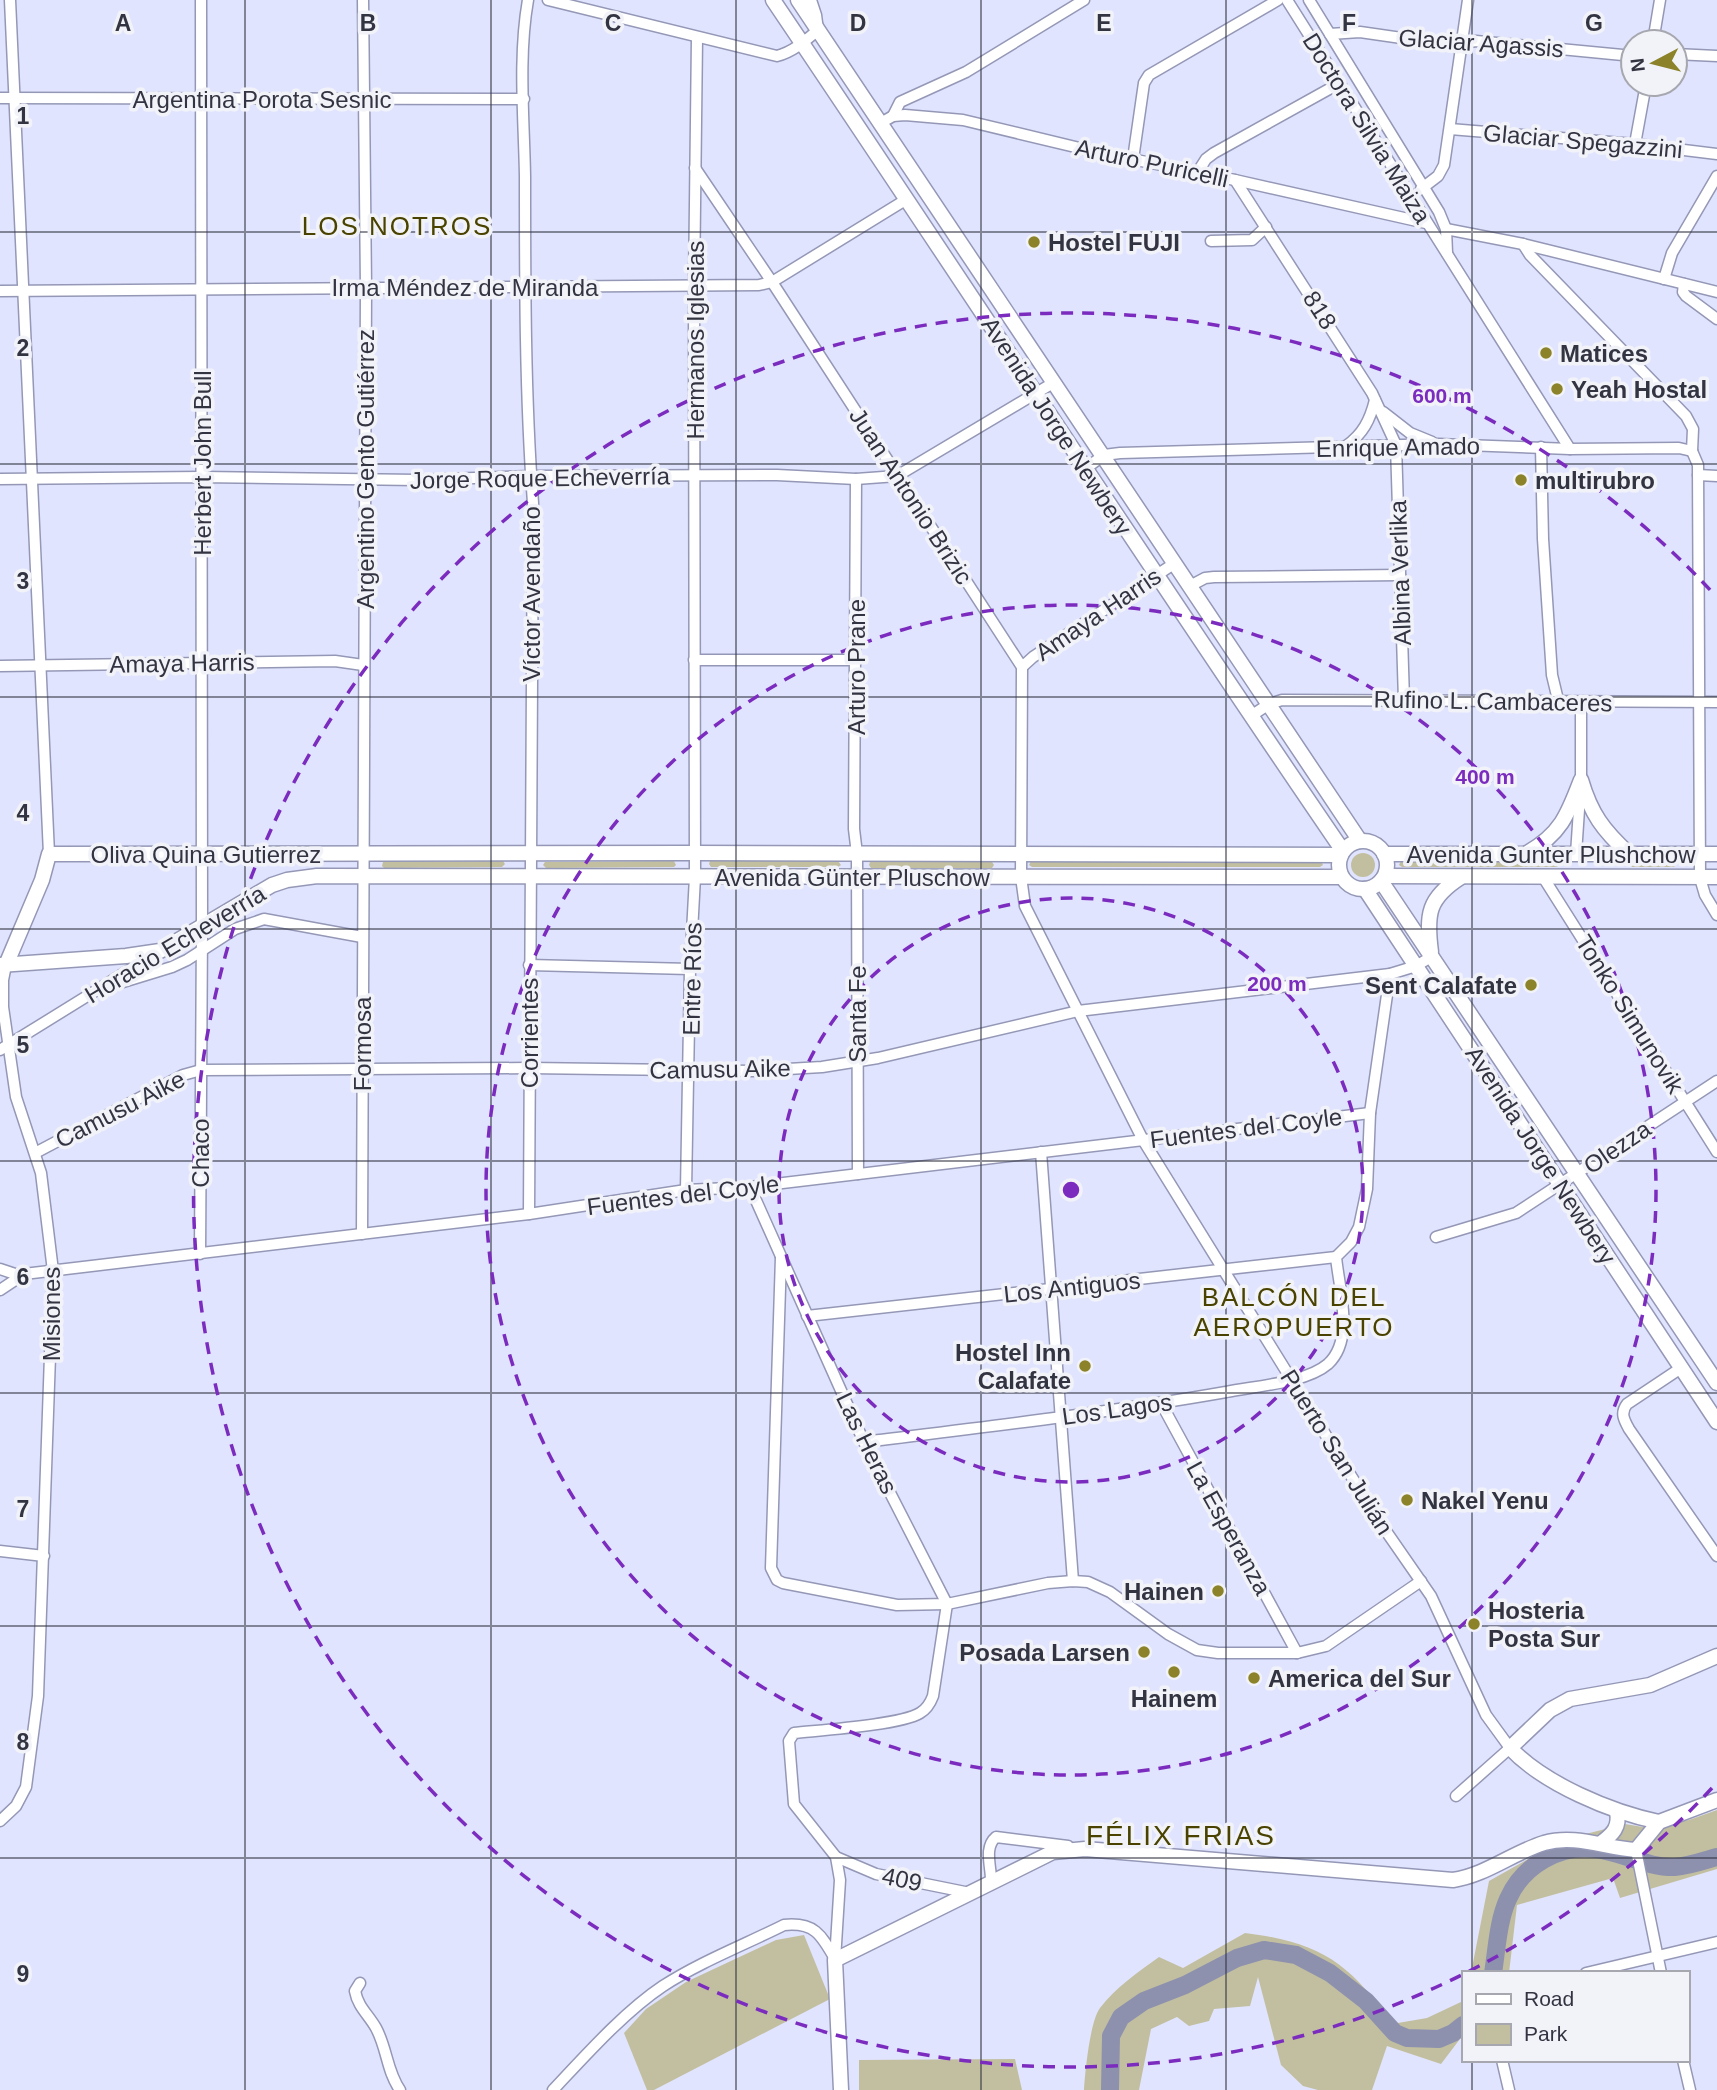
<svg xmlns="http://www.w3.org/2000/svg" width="1717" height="2090" viewBox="0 0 1717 2090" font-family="Arial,sans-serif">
<rect width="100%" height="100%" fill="#e1e4fe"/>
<g fill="#c2bfa1">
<circle cx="1363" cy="865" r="12"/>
<polygon points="503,861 505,864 502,867 384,868 382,866 383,862"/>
<polygon points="674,861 676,865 674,867 546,868 543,865 545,862"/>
<polygon points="710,861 838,861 841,865 838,867 711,867 709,864"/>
<polygon points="1031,861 1321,861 1323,865 1320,867 1032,867 1029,865"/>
<polygon points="1401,861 1557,861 1560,864 1557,867 1402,867 1399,865"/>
<polygon points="1674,861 1676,864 1674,867 1632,867 1630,865 1631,862"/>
<polygon points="870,862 992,862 994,865 992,868 871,868 869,865"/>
<polygon points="1717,1810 1717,1869 1620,1898 1613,1878 1517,1905 1509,1973 1471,1973 1489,1881 1562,1840 1625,1824 1643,1827 1689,1820"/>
<path d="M1245,1933C1320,1942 1350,1963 1392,2024L1427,2018L1463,2001V2035L1441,2064L1387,2046L1372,2090H1318L1303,2086L1281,2065L1258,1977L1250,2006L1214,2009L1209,2021L1189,2026L1177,2017L1151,2029L1139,2090H1084C1085,2073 1090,2021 1100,2008C1115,1988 1138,1972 1159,1957L1183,1968Z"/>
<polygon points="804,1935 830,1999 654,2090 647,2090 624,2033 646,2009 686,1982 776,1940"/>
<polygon points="1015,2059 1022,2090 859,2090 859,2060"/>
</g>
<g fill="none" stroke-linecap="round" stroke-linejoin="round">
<g stroke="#8d91ad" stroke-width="18">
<path d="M1493,1973C1497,1948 1498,1921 1508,1899C1523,1865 1560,1844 1596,1849C1622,1852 1648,1868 1675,1867C1689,1866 1703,1861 1717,1857"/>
<polyline points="1110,2090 1111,2036 1121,2017 1144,2001 1185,1985 1237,1958 1264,1950 1296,1955 1330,1973 1366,2001 1395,2033 1407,2038 1439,2039 1453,2033 1463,2025"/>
</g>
<defs>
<g id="street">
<polyline points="10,0 49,854"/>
<path d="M528,0C518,57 524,118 525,176C525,285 525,394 533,503L529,1214"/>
<path d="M548,0L777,56C793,52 805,41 818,30L816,15L811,0"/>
<polyline points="1287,0 1570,449"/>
<polyline points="1309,0 1439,212 1446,229 1447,253"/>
<polyline points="1330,34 1360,32 1450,45 1476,41 1633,56"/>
<polyline points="1653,42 1660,0"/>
<polyline points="1675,54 1717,56"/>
<polyline points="0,98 524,99"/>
<polyline points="893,116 900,102 966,72 1084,0"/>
<polyline points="879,124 893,116 905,115 963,120 1092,151 1235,180 1426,223"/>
<polyline points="1450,129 1635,144 1717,154"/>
<polyline points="1635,144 1646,84"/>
<polyline points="1133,159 1144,83 1149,75 1278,0"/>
<polyline points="695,168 772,282 1022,667 1021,877 1025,906 1143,1140 1379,1521 1431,1596 1486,1715 1510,1748 1456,1796"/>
<polyline points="1197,173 1206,159 1214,153 1340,83"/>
<polyline points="1235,180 1372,393 1396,445 1404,700"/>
<polyline points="1421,189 1438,176 1444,165 1468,0"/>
<polyline points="1446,229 1523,244 1717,292"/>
<polyline points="1211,241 1252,240 1266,227"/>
<polyline points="1523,244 1530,255 1686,416 1693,429 1692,451"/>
<polyline points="1664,279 1672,253 1717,176"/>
<polyline points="1684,284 1683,292 1686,296 1717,319"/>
<polyline points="0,291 759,285 772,282 907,199"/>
<polyline points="1383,412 1410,433 1432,442"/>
<path d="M1346,446C1363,434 1370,420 1375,400"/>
<polyline points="1541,447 1543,539 1552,675 1558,700"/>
<polyline points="1692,451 1698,465 1700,878 1705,895 1717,915"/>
<polyline points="1085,469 1104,455 1120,453 1438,444 1570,449 1679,448 1692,451"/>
<polyline points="1698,475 1717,476"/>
<polyline points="0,479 202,477 417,480 531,476 777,475 856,479 897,476 1053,383"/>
<polyline points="856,479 854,829 857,854 858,1174"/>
<polyline points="1190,586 1205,578 1214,577 1400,575"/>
<polyline points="694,660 857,660"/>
<polyline points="0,666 335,661 363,665"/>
<polyline points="1022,667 1033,657 1175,563"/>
<polyline points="1251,716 1269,704 1282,700 1717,702"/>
<polyline points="1576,854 1581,780 1581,702"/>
<polyline points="1543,877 1717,1152"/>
<polyline points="529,965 690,969"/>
<polyline points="97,990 172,967 187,960 235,929 264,919 362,937"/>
<polyline points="0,1050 155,954"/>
<polyline points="1041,1152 1073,1581"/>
<polyline points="35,1153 183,1075 201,1070 529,1068 753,1071 822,1067 878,1058 1078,1011 1390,974 1416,966 1431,957"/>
<path d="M750,1187L864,1442L947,1604L933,1696C930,1704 927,1709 920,1713C900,1725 822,1730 794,1733L789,1741L794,1804L836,1857L840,1880L835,1960"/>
<polyline points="686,1190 690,969 695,877 694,287 697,38"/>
<polyline points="362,1234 366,288 363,0"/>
<polyline points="1436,1237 1516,1213 1717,1081"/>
<polyline points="200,1254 202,926 201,0"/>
<polyline points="781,1257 771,1568 777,1580 783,1583 897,1605 947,1604 1048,1583 1073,1581 1088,1582 1110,1592 1168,1634 1197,1650 1218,1653 1297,1653 1326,1646 1421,1581"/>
<polyline points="0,1269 18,1275 24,1274"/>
<polyline points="0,1290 24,1274 529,1214 686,1190 750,1187 1370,1113"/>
<polyline points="807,1316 1336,1257"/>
<path d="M1681,1368L1627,1404C1620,1413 1624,1420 1629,1429L1717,1556"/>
<polyline points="1161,1403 1297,1653"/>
<path d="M864,1442C985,1427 1106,1413 1226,1392C1255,1386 1306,1383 1328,1364C1355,1339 1339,1289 1336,1257L1351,1242L1359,1227L1367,1189L1370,1113L1390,974"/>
<polyline points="0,1551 44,1556"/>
<polyline points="0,1821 16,1806 26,1787 38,1696 53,1271 41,1173 16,1097 3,1007 3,980 6,965"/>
<polyline points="1636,1850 1661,1973"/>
<polyline points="836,1857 876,1874 970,1893"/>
<path d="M991,1883C992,1868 983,1848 996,1837L1068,1846"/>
<polyline points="1586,1973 1717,1942"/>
<path d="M360,1983L355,1991C358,2007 368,2014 376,2028C387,2048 387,2072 400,2090"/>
<polyline points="1502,2060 1509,2090"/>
<polyline points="1683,2060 1690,2090"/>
<path d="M553,2090C585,2056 624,2012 663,1986C700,1962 744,1945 784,1925C814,1922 821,1934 835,1959"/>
</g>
<g id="secondary">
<path d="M773,0C964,283 1150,569 1343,851"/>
<polyline points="798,0 1360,841"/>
<circle cx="1363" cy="865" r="24"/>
<path d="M1527,853C1561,834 1568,814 1581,780C1591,814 1603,830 1629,854"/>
<polyline points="1384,854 1717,854"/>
<polyline points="1385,876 1717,877"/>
<polyline points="1381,881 1717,1383"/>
<polyline points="1365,889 1717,1422"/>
<path d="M1431,952C1426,914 1428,898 1461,877"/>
<polyline points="0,965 126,956 160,951 272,885 287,880 317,876 1342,877"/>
<polyline points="6,965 42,880 49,854 694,853 1341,855"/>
<path d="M1659,1822C1611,1812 1544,1784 1510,1748L1550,1710L1570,1699L1650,1685L1717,1656"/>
<path d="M1601,1843C1613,1834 1620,1827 1617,1812"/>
<path d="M841,2090L835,1960L1053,1852L1085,1849L1453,1880C1486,1875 1512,1853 1544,1843C1576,1834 1604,1848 1636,1850L1659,1822L1717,1800"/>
</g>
</defs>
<use href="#street" stroke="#9498b6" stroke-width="13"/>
<use href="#secondary" stroke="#9498b6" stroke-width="17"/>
<use href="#street" stroke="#fff" stroke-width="10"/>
<use href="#secondary" stroke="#fff" stroke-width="14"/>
</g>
<path fill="none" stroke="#333441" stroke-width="2" stroke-opacity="0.55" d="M245,0V2090M491,0V2090M736,0V2090M981,0V2090M1226,0V2090M1472,0V1973M0,232H1717M0,464H1717M0,697H1717M0,929H1717M0,1161H1717M0,1393H1717M0,1626H1717M0,1858H1717M1472,2060V2090"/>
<g fill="none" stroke="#7b2cbf" stroke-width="3.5" stroke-dasharray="12 9">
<circle cx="1071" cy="1190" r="292"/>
<circle cx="1071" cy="1190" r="585"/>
<path d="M1712 1788A877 877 0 1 1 1712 592"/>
</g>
<g fill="#8b8229" stroke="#f2f3f9" stroke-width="2.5">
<circle cx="1034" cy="242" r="7"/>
<circle cx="1546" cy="353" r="7"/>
<circle cx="1557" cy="389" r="7"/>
<circle cx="1521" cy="480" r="7"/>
<circle cx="1531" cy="985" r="7"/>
<circle cx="1085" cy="1366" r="7"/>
<circle cx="1407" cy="1500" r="7"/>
<circle cx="1218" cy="1591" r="7"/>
<circle cx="1474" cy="1624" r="7"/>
<circle cx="1144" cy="1652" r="7"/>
<circle cx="1174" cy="1672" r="7"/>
<circle cx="1254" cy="1678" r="7"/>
</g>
<g text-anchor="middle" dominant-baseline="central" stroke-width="7" stroke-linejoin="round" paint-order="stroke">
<g font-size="24" fill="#333441" stroke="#f2f3f9">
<text transform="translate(1481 43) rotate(4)">Glaciar Agassis</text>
<text x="262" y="99">Argentina Porota Sesnic</text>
<text transform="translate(1367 128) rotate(58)">Doctora Silvia Maiza</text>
<text transform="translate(1583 141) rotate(5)">Glaciar Spegazzini</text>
<text transform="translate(1152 163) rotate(12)">Arturo Puricelli</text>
<text x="465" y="287">Irma Méndez de Miranda</text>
<text transform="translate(1320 310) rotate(57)">818</text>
<text transform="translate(695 340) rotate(-90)">Hermanos Iglesias</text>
<text transform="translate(1057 426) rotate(57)">Avenida Jorge Newbery</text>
<text transform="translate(1398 447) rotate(-1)">Enrique Amado</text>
<text transform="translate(202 463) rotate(-90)">Herbert John Bull</text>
<text transform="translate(365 469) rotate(-90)">Argentino Gento Gutiérrez</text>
<text transform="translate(540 478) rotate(-1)">Jorge Roque Echeverría</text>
<text transform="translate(911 496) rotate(57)">Juan Antonio Brizic</text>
<text transform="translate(1400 573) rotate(-92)">Albina Verlika</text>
<text transform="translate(531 594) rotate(-90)">Víctor Avendaño</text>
<text transform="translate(1098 614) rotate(-34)">Amaya Harris</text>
<text transform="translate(182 663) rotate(-1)">Amaya Harris</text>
<text transform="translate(856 667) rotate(-90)">Arturo Prane</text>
<text transform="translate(1493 701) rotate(1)">Rufino L. Cambaceres</text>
<text x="206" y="854">Oliva Quina Gutierrez</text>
<text x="1551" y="854">Avenida Gunter Plushchow</text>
<text x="852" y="877">Avenida Günter Pluschow</text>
<text transform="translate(175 944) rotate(-31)">Horacio Echeverría</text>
<text transform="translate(692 979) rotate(-89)">Entre Ríos</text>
<text transform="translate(857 1014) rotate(-90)">Santa Fe</text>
<text transform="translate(1630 1014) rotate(58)">Tonko Simunovik</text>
<text transform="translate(529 1033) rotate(-90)">Corrientes</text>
<text transform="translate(362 1044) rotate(-90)">Formosa</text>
<text transform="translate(720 1069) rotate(-1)">Camusu Aike</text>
<text transform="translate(120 1109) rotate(-27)">Camusu Aike</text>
<text transform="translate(1246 1128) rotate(-7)">Fuentes del Coyle</text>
<text transform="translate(1617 1147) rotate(-34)">Olezza</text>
<text transform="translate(200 1153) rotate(-90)">Chaco</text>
<text transform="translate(1541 1155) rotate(57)">Avenida Jorge Newbery</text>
<text transform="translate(683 1195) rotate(-7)">Fuentes del Coyle</text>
<text transform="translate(1072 1287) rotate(-6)">Los Antiguos</text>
<text transform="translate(51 1314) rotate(-90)">Misiones</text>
<text transform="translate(1117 1409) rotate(-8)">Los Lagos</text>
<text transform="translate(867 1443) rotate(64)">Las Heras</text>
<text transform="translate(1337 1452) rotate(58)">Puerto San Julián</text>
<text transform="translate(1229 1528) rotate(61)">La Esperanza</text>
<text transform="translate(902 1879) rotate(12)">409</text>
</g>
<g font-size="24" font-weight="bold" fill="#333441" stroke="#f2f3f9" text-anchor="start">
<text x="1048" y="242">Hostel FUJI</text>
<text x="1560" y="353">Matices</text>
<text x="1571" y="389">Yeah Hostal</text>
<text x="1535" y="480">multirubro</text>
<text x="1517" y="985" text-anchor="end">Sent Calafate</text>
<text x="1071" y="1352" text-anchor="end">Hostel Inn<tspan x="1071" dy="28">Calafate</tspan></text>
<text x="1421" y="1500">Nakel Yenu</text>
<text x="1204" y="1591" text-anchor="end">Hainen</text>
<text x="1488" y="1610">Hosteria<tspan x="1488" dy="28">Posta Sur</tspan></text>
<text x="1130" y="1652" text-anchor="end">Posada Larsen</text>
<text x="1268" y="1678">America del Sur</text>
<text x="1174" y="1698" text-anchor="middle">Hainem</text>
</g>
<g font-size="26" letter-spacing="2" fill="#4a4300" stroke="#f2f3f9">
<text x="397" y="226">LOS NOTROS</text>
<text x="1294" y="1297">BALCÓN DEL<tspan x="1294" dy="30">AEROPUERTO</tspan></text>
</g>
<g font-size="28" letter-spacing="2" fill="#4a4300" stroke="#f2f3f9">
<text x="1181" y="1835">FÉLIX FRIAS</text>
</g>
</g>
<g font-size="23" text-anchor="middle" font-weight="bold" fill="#333441" stroke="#f2f3f9" stroke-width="7" stroke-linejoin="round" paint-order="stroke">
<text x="123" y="31">A</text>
<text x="368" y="31">B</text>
<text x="613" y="31">C</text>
<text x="858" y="31">D</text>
<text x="1104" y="31">E</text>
<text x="1349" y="31">F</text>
<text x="1594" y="31">G</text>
<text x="23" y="124">1</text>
<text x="23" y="356">2</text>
<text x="23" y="589">3</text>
<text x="23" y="821">4</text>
<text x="23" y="1053">5</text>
<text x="23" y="1285">6</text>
<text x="23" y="1517">7</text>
<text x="23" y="1750">8</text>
<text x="23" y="1982">9</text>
</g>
<circle cx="1071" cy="1190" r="10" fill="#7b2cbf" stroke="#f2f3f9" stroke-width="3.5"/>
<g font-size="21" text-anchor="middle" font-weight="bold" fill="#7b2cbf" stroke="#f2f3f9" stroke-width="7" stroke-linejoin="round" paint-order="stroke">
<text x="1442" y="403">600 m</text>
<text x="1485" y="784">400 m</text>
<text x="1277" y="991">200 m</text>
</g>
<rect x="1462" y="1971" width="228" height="91" fill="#f2f3f9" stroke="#a6a7af" stroke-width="2"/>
<rect x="1476" y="1994" width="35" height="10" fill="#ffffff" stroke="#a6a7af" stroke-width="2"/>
<text x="1524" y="2006" font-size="21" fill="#333441">Road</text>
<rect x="1476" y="2024" width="35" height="21" fill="#c2bfa1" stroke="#a6a7af" stroke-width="2"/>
<text x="1524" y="2041" font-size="21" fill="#333441">Park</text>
<g transform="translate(1654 63) rotate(263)"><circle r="33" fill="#f2f3f9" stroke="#a6a7af" stroke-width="2"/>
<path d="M0-5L12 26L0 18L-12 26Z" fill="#8b8229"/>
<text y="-10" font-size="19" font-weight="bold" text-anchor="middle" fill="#333441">N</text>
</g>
</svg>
